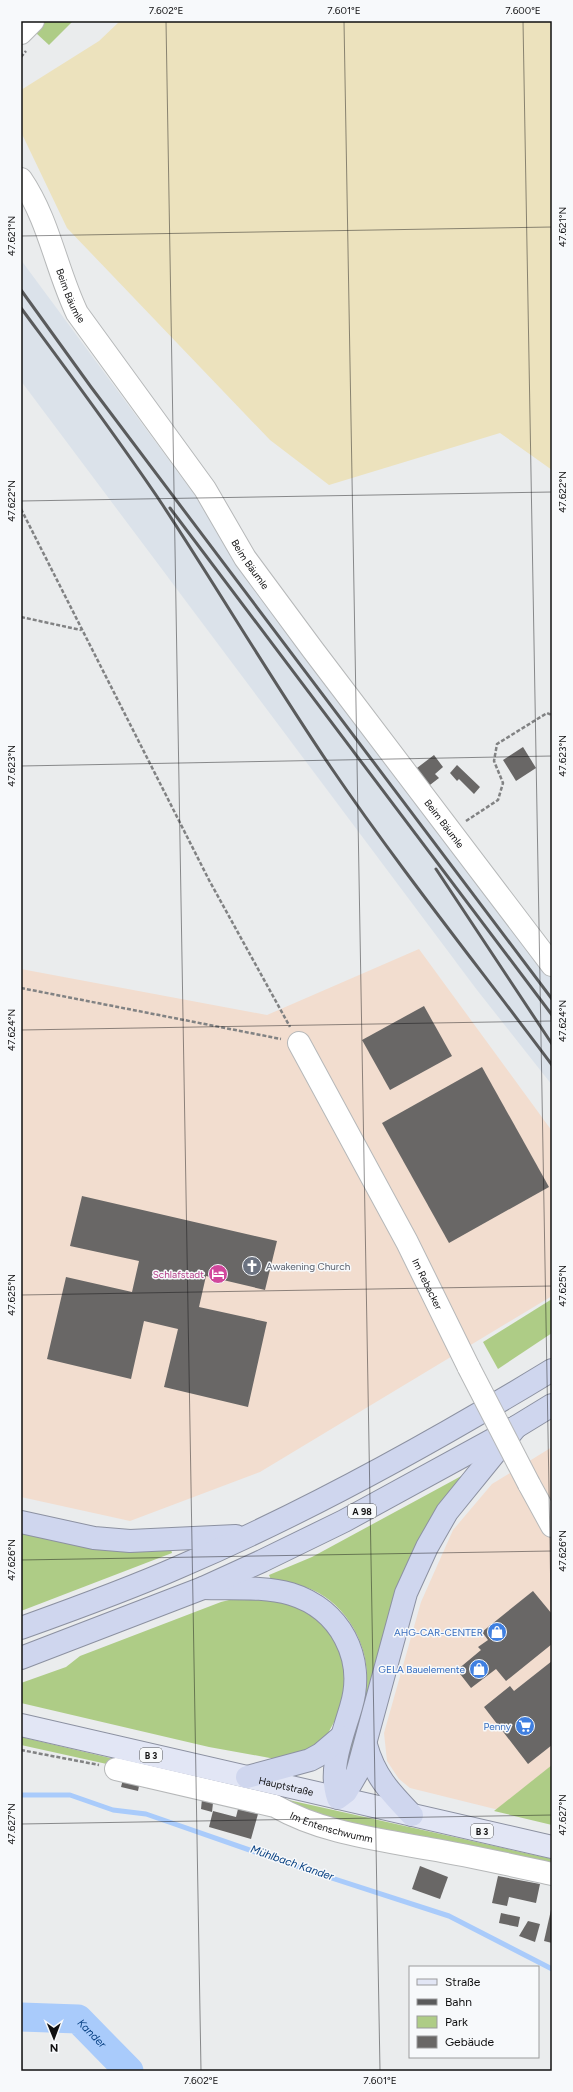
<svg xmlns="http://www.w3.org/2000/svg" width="573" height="2092" viewBox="0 0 573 2092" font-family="Figtree,sans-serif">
<rect width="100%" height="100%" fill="#eaeced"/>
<g fill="#f2ddcf">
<polygon points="419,949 552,1131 552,1296 260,1472 130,1521 21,1497 21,969 267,1015"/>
<polygon points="552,1447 552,1823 410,1788 399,1779 387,1761 384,1733 421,1602 453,1530 492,1484"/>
</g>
<polygon fill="#dbe2ea" points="21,260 552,978 552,1085 477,990 21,381"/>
<g fill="#aecc86">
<polygon points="23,21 73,21 49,45"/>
<polygon points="552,1299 552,1333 498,1369 483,1342"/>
<path d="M465,1474L448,1499L346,1776L342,1771C350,1744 367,1704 367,1677C367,1639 342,1599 305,1587C294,1584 282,1583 272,1582L269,1575L312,1557Z"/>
<polygon points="21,1529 170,1546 172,1553 21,1611"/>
<polygon points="263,1596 312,1611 338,1642 347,1680 340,1711 326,1737 317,1744 291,1758 270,1758 209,1747 21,1703 21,1683 66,1667 80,1656 221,1602 237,1598"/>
<polygon points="21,1737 293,1801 552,1859 552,1869 325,1822 283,1803 21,1745"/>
<polygon points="552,1765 552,1825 494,1811"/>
</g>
<polygon fill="#ece2bd" points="120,21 552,21 552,470 500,433 329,485 270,440 67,228 21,132 21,90 99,41"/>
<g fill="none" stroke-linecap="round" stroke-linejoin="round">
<polyline stroke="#a9cbfb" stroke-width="5" points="21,1795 70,1795 113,1810 146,1814 310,1871 449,1916 552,1969"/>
<path stroke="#a9cbfb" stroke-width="29" id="s1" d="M21,2017L78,2019L129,2071"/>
</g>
<g fill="#696766">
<polygon points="523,747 536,768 516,781 503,760"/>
<polygon points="434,755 443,767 435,774 439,778 426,788 413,771"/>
<polygon points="457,765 480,787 474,794 459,779 457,781 450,773"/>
<polygon points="424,1006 452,1056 390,1090 362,1040"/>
<polygon points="482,1067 549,1187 449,1243 382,1123"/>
<polygon points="82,1196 277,1241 265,1290 206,1276 199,1307 267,1322 248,1407 164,1387 178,1329 144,1321 131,1379 47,1359 66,1277 132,1292 139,1261 70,1246"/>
<polygon points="533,1591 552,1614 552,1644 506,1681 496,1669 471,1688 457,1670 481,1650 478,1647 488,1640 482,1632"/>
<polygon points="552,1661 552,1745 528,1764 484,1707 510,1686 514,1691"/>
<polygon points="124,1776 152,1782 151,1789 139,1786 138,1791 121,1787"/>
<polygon points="202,1799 213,1803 212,1812 201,1809"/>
<polygon points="238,1809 258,1814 251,1839 209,1827 213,1811 236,1817"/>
<polygon points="420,1866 448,1877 440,1899 412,1889"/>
<polygon points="498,1876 540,1884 536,1903 509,1897 507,1906 492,1903"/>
<polygon points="551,1910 552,1910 552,1943 544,1941"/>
<polygon points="501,1913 520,1917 518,1927 499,1923"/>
<polygon points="528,1921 540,1924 535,1942 519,1936"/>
</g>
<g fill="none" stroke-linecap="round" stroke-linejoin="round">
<defs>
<g id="minor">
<polyline points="21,33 33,21"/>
<path id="s2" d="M21,179C49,220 56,269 77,313L205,489L245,558L313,650L552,965"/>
<path id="s3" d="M299,1043L407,1242L469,1368"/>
<polyline points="529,1484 552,1526"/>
<path id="s4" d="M116,1769L275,1806C322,1833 377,1839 430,1849C471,1856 511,1865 552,1874"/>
</g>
<g id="major">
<path id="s5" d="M21,1725L552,1847"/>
</g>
<g id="highway">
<polyline points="21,1522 94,1538 130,1541 236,1536"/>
<path d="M203,1588C232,1589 263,1586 291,1594C340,1609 366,1658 351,1707C343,1735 328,1769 338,1798L346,1792L357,1773L406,1593L427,1547L447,1512L516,1427"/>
<path d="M21,1628C74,1609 127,1590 179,1567C308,1512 432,1443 552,1370"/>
<polyline points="21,1658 203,1588 262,1561 344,1521 516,1427 552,1405"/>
<path d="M366,1745C375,1777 390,1792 412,1815"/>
<polyline points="247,1777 310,1760 321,1754 341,1737"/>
</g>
</defs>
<use href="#minor" stroke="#b6b8b9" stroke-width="24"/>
<use href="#major" stroke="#8c91a1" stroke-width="24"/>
<use href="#highway" stroke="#8c91a1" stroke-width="24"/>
<g stroke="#818283" stroke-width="2.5" stroke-dasharray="4 2" stroke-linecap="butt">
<polyline points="21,57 26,51"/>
<polyline points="21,509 209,880 290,1027"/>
<polyline points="21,617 81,630"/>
<polyline points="466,821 498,800 503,783 494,761 497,744 547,713 552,715"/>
<polyline points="21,988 281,1039"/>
<polyline points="21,1750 99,1765"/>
</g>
<use href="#minor" stroke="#fff" stroke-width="22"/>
<use href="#major" stroke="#e2e6f5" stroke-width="22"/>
<use href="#highway" stroke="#cfd6ee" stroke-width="22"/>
<g stroke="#5a5b5c" stroke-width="3">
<polyline points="21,290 91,387 552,999"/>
<path d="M21,308C69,373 117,437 162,504C219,591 272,680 330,766C400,869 478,966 552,1065"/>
<polyline points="170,508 552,1015"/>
<polyline points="436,869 552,1044"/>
</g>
<defs>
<polyline id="minor-bridge" points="469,1368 529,1484"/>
</defs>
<use href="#minor-bridge" stroke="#b6b8b9" stroke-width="24" stroke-linecap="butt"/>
<use href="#minor-bridge" stroke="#fff" stroke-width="22"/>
</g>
<path fill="none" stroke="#101011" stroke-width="1" stroke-opacity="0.45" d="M166,21L201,2071M344,21L380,2071M523,21L552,1658M21,236L552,227M21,501L552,492M21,766L552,756M21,1030L552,1021M21,1295L552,1286M21,1560L552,1551M21,1824L552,1815M21,1992L22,2071"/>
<defs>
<symbol id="church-disc" viewBox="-11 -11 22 22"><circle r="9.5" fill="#6b7280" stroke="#f7f9fb"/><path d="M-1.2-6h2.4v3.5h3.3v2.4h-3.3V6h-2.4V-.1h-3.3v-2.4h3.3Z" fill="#fff"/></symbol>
<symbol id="hotel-disc" viewBox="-11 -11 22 22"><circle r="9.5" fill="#d1479c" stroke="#f7f9fb"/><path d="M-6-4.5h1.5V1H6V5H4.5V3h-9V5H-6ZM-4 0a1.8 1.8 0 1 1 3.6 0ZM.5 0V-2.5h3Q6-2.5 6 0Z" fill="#fff"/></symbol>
<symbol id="shop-disc" viewBox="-11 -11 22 22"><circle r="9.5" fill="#3f7fe0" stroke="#f7f9fb"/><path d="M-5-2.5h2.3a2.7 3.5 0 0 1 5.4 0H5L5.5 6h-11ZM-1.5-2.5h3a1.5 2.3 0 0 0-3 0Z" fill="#fff"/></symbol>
<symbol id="supermarket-disc" viewBox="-11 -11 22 22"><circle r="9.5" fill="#3f7fe0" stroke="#f7f9fb"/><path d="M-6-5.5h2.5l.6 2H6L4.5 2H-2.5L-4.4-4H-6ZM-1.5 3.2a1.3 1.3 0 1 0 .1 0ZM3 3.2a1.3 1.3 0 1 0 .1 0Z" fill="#fff"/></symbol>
</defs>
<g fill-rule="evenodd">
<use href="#church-disc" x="241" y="1255" width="22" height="22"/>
<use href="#hotel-disc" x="207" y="1263" width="22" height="22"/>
<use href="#shop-disc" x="486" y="1621" width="22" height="22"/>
<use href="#shop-disc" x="468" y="1658" width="22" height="22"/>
<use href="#supermarket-disc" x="514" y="1715" width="22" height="22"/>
</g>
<g text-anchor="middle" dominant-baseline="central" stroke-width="3" stroke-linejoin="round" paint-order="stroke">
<g fill="#f7f9fb" stroke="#555657" stroke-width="1">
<rect x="348" y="1504" width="28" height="14" rx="3"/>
<rect x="140" y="1748" width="22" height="14" rx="3"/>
<rect x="471" y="1824" width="22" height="14" rx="3"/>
</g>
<g font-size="9" font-weight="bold" fill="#101011">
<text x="362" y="1511">A 98</text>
<text x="151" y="1755">B 3</text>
<text x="482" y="1831">B 3</text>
</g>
<g font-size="10" fill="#101011" stroke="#f7f9fb">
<text stroke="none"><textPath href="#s2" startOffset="127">Beim Bäumle</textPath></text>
<text stroke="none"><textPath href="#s2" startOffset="451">Beim Bäumle</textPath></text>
<text stroke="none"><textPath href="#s2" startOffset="775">Beim Bäumle</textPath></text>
<text stroke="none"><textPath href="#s3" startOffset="273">Im Rebacker</textPath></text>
<text stroke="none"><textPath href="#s5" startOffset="272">Hauptstraße</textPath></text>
<text stroke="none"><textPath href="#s4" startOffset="224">Im Entenschwumm</textPath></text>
</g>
<g font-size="10" fill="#5b616d" stroke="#f7f9fb" text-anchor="start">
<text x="266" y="1266">Awakening Church</text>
</g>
<g font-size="10" fill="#b23c85" stroke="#f7f9fb" text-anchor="end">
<text x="204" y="1274">Schlafstadt</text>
</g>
<g font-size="10" fill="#366cbe" stroke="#f7f9fb" text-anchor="end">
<text x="483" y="1632">AHG-CAR-CENTER</text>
<text x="465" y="1669">GELA Bauelemente</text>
<text x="511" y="1726">Penny</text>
</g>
<g font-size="11" font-style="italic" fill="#043e81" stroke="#f7f9fb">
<text transform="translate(292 1863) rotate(19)">Mühlbach Kander</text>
<text stroke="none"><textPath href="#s1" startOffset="77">Kander</textPath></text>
</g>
</g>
<rect width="573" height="2092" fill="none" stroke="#f7f9fb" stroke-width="44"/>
<rect x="409" y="1966" width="130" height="92" fill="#f7f9fb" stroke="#9b9c9d"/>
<rect x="417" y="1979" width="20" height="6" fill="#e2e6f5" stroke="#9b9c9d"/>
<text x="445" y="1986" font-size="12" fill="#101011">Straße</text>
<rect x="417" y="1999" width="20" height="6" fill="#5a5b5c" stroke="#9b9c9d"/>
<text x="445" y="2006" font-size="12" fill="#101011">Bahn</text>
<rect x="417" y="2016" width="20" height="12" fill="#aecc86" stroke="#9b9c9d"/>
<text x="445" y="2026" font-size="12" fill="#101011">Park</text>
<rect x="417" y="2036" width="20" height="12" fill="#696766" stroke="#9b9c9d"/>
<text x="445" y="2046" font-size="12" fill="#101011">Gebäude</text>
<g transform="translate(54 2038) rotate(179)" stroke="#f7f9fb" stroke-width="3" paint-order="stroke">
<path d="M0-3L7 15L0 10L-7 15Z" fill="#101011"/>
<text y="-6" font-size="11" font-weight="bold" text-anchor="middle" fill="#101011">N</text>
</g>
<rect x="22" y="22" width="529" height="2048" fill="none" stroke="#101011" stroke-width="1.5"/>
<g font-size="10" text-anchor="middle" fill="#101011">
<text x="166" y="14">7.602°E</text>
<text x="344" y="14">7.601°E</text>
<text x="523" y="14">7.600°E</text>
<text transform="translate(562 227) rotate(-90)" y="4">47.621°N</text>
<text transform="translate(11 236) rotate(-90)" y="4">47.621°N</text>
<text transform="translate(562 492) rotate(-90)" y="4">47.622°N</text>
<text transform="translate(11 501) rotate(-90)" y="4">47.622°N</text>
<text transform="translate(562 756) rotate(-90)" y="4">47.623°N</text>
<text transform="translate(11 766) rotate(-90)" y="4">47.623°N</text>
<text transform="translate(562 1021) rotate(-90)" y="4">47.624°N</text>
<text transform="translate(11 1030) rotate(-90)" y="4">47.624°N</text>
<text transform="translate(562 1286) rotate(-90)" y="4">47.625°N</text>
<text transform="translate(11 1295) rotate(-90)" y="4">47.625°N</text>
<text transform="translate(562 1551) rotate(-90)" y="4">47.626°N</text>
<text transform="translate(11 1560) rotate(-90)" y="4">47.626°N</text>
<text transform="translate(562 1815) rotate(-90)" y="4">47.627°N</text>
<text transform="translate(11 1824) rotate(-90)" y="4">47.627°N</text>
<text x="201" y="2084">7.602°E</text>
<text x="380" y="2084">7.601°E</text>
</g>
</svg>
